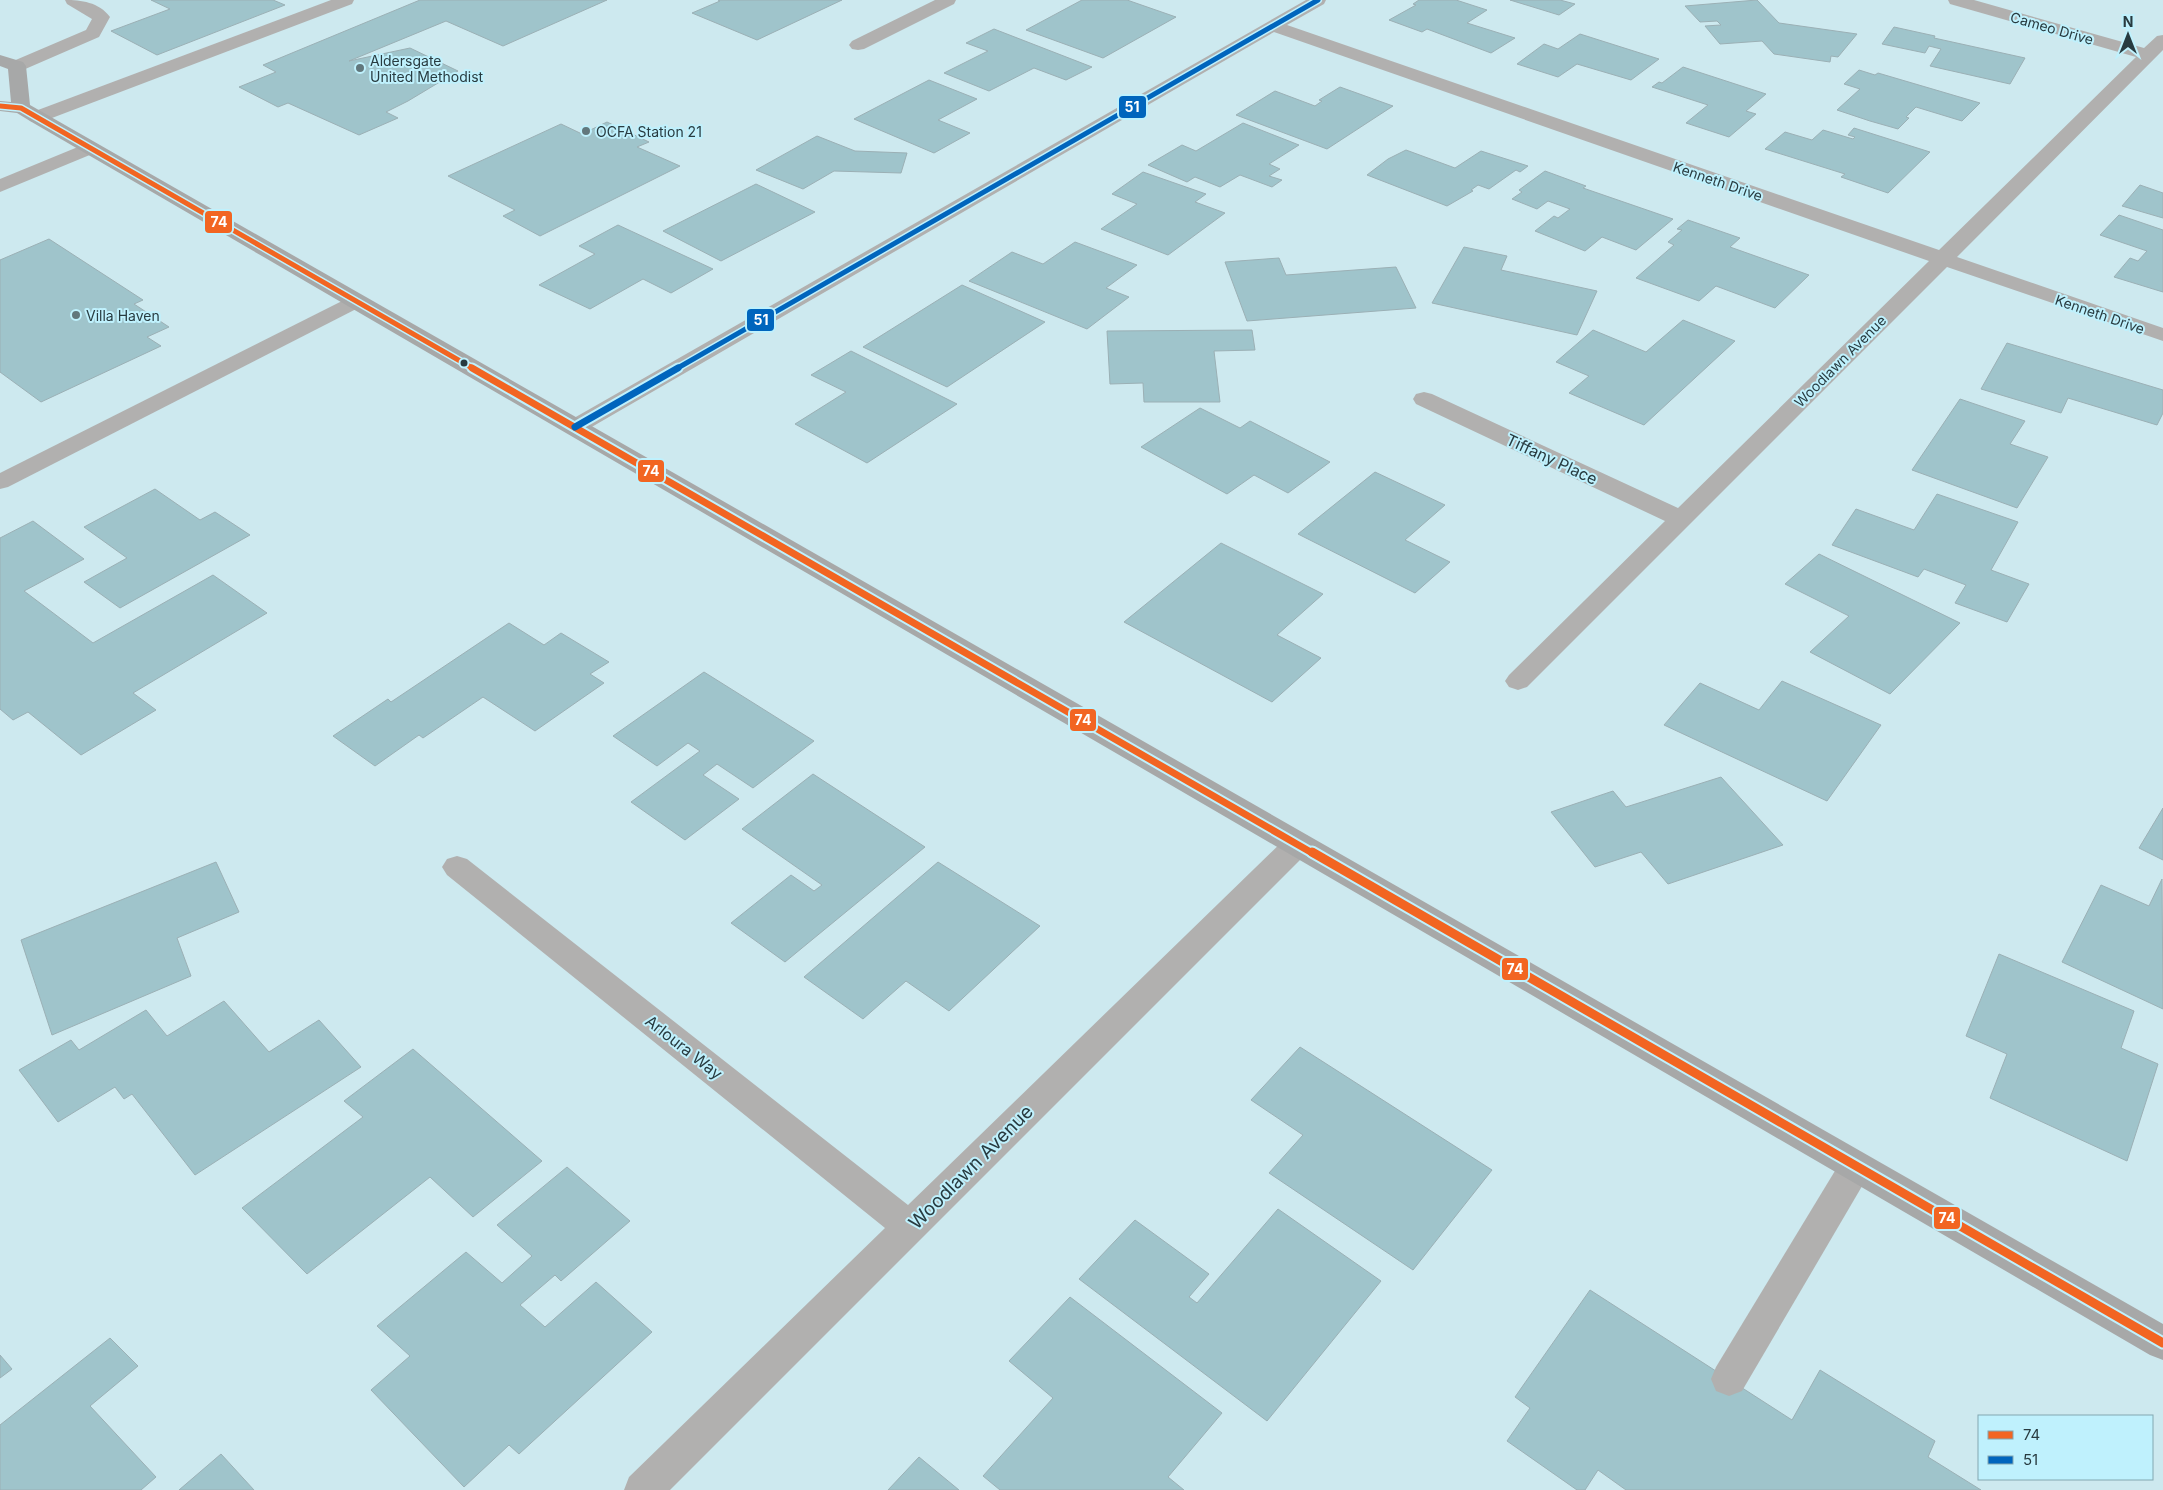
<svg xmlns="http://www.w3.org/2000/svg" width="2163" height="1490" viewBox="0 0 2163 1490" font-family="Inter,sans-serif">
<rect width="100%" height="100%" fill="#cde9ef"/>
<g fill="#9fc4cb" stroke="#9bb0b5">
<polygon points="151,0 273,0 285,5 157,55 111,31 170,9"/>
<polygon points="420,0 607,0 503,46 446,21 349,61 410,48 458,71 408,101 386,112 398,118 359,135 288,103 278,107 239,87 276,72 263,65"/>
<polygon points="718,0 842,0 757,40 692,13 720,1"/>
<polygon points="1082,0 1127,0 1176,17 1103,58 1026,30"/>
<polygon points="1419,0 1456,0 1487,10 1467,23 1515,38 1491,53 1427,29 1422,32 1389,20 1416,5 1413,4"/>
<polygon points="1510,0 1560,0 1575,4 1559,15"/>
<polygon points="1757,0 1779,23 1857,34 1838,57 1831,56 1830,62 1774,54 1762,41 1720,44 1705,26 1721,25 1717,21 1700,22 1685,6"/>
<polygon points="1894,27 1935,36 1934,38 2025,58 2010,84 1930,66 1941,49 1929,46 1925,53 1882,44"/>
<polygon points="994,29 1092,67 1066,80 1034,68 989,91 944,73 988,51 966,43"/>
<polygon points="1580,34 1659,59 1631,80 1577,64 1558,77 1517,64 1544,44 1558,49"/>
<polygon points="1683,67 1766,94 1746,111 1756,114 1729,137 1686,123 1708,105 1652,87 1659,82 1662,83"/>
<polygon points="1859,70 1875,75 1878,73 1980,103 1962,121 1916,107 1906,117 1909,118 1898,129 1870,121 1837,110 1860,89 1844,84"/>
<polygon points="929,80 977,99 938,120 970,133 934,153 854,119"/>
<polygon points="1340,87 1393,106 1327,149 1236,115 1275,91 1315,106 1322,101 1319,100"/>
<polygon points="607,122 649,142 637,147 680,166 540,236 503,216 515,210 448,176 561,124 582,134"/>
<polygon points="1243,123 1299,145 1269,164 1280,169 1269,176 1282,180 1272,187 1240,175 1220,187 1195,177 1187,182 1148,165 1182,145 1196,151"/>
<polygon points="1854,128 1930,152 1888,193 1841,177 1845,174 1765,149 1785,132 1812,140 1823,130 1853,139 1855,137 1848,135"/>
<polygon points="817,136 855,151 907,153 901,173 834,171 803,189 756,170"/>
<polygon points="1406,150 1455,168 1481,151 1528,166 1520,172 1516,170 1489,189 1478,185 1471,190 1473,191 1447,206 1367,175 1388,159"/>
<polygon points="1545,171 1586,186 1583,188 1673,219 1636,250 1602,237 1585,251 1535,231 1554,216 1558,218 1570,209 1548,201 1537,209 1512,199 1522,192 1519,190"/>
<polygon points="1143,172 1206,194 1195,202 1225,213 1168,255 1101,229 1137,204 1112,194"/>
<polygon points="756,184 815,212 721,261 663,231"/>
<polygon points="2140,185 2163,193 2163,218 2122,206"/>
<polygon points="2119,215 2163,230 2163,292 2114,277 2130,258 2138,261 2147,251 2100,235"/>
<polygon points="1688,220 1740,238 1730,247 1809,275 1775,308 1716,286 1699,301 1636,278 1674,245 1668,242 1682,230 1677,229"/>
<polygon points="618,225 713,269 671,293 643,279 590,309 539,285 595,254 579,246"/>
<polygon points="49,239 143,300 134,304 169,327 147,337 161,346 41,402 0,372 0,260"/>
<polygon points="1075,242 1137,265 1106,288 1129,297 1087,329 969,281 1012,252 1043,264"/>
<polygon points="1464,247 1507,256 1501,270 1597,291 1577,335 1432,303"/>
<polygon points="1279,258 1286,275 1396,267 1416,308 1247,321 1225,262"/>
<polygon points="962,285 1045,322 947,387 863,347"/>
<polygon points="1683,320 1735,341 1644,425 1569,393 1589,376 1556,362 1593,330 1646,352"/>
<polygon points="1252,330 1255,350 1214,351 1220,402 1144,402 1143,383 1110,384 1107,331"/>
<polygon points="2007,343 2163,390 2163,413 2157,425 2068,398 2061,413 1981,389"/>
<polygon points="851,351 957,404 867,463 795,424 846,392 811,375"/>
<polygon points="1960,399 2025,421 2010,444 2048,457 2017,508 1912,470"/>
<polygon points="1200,408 1240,428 1250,421 1330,462 1288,493 1254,475 1227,494 1141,447"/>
<polygon points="1375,472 1445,505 1405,540 1450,562 1415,593 1298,534"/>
<polygon points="155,489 200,520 215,512 250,535 120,608 84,582 127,558 84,527"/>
<polygon points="1937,494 2018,522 1991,570 2029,584 2007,622 1955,603 1966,585 1924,569 1918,577 1832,545 1856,509 1914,530"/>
<polygon points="33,521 84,559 24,591 93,643 213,575 267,613 133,693 156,710 81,755 28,712 13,720 0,709 0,538"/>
<polygon points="1221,543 1323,594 1277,635 1321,658 1272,702 1124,622"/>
<polygon points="1819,554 1960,623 1890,694 1810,652 1849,616 1785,584"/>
<polygon points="509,623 544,645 561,633 609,662 590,674 604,683 535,731 483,697 423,738 419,735 375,766 333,736 388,699 391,702"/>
<polygon points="704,672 814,741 753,788 717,764 703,775 739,799 685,840 631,802 700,751 688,743 657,766 613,736"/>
<polygon points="1782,681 1881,725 1827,801 1664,725 1700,683 1759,710"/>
<polygon points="813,774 925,847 785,962 731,923 791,875 814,891 822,885 742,829"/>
<polygon points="1721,777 1783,845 1668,884 1641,852 1595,867 1551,812 1613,791 1626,807"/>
<polygon points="2163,808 2163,860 2139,848"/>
<polygon points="216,862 239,912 177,938 191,976 52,1035 21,940"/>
<polygon points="938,862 1040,926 949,1011 906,981 863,1019 804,977"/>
<polygon points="2162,879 2163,1009 2062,962 2101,885 2149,906"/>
<polygon points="1999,954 2134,1011 2121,1048 2158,1064 2127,1161 1990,1098 2007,1054 1966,1036"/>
<polygon points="224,1001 269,1052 319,1020 361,1067 195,1175 132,1094 124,1099 115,1087 58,1122 19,1070 71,1040 79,1050 146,1010 167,1036"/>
<polygon points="1300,1047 1492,1170 1413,1270 1269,1173 1303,1135 1251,1100"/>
<polygon points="413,1049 542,1161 473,1217 430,1177 307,1274 242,1208 363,1117 344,1101"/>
<polygon points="567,1167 630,1221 561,1281 555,1275 520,1305 545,1327 596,1282 652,1332 519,1454 509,1445 464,1487 371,1390 410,1356 377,1326 466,1252 502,1283 532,1256 497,1225"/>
<polygon points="1278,1209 1381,1281 1267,1421 1079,1279 1135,1220 1209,1274 1189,1297 1197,1303"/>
<polygon points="1590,1290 1792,1420 1820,1370 1935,1441 1928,1457 1981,1490 1626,1490 1598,1470 1585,1490 1577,1490 1507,1441 1530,1408 1515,1397"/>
<polygon points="1070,1297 1222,1413 1168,1477 1184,1490 1000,1490 983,1476 1053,1398 1009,1361"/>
<polygon points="110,1338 138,1366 90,1406 156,1477 141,1490 0,1490 0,1425"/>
<polygon points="0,1355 12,1369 0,1378"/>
<polygon points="221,1454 254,1490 179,1490"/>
<polygon points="919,1457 959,1490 888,1490"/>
</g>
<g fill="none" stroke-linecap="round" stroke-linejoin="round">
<g fill="#b1b0af" fill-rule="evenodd">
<path d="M65,0C81,0 99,2 110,17L99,37L23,70L17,71L11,70L8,66L11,62L86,30L92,19L67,4Z"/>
<polygon points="331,0 354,0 352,4 44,121 37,123 30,121 28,117 30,113"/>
<polygon points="935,0 956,0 954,4 864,49 858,50 852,49 849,45 852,41"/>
<polygon points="90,142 97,144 99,148 97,152 0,192 0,179"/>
<polygon points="357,295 364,297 368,301 364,305 8,487 0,489 0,473 350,297"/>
<polygon points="1856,1152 1868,1156 1873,1166 1868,1176 1742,1391 1729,1396 1716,1391 1711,1379 1716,1367 1844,1156"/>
</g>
<g fill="#b1b0af" fill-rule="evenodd">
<polygon points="1306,0 1326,0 1324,4 1287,25 1939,250 2136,57 1950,4 1948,0 1974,0 2144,48 2157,36 2163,35 2163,50 1957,257 2163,328 2163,341 1947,267 1527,687 1518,690 1509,687 1505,681 1509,675 1665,521 1416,404 1413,399 1416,394 1424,392 1432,394 1678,508 1929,261 1274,32 583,432 575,434 567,432 564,427 567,422"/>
<polygon points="1298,833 1308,836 1312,844 1308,852 670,1490 624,1490 629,1477 885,1228 447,875 442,867 447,859 457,856 467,859 908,1205 1288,836"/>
</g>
<polygon fill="#a7a8a8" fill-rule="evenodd" points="0,55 23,62 26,66 30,105 2163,1324 2163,1360 2150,1355 30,121 17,113 0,111 0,101 11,102 8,69 0,66"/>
<defs>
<polyline id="bus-1-far2" points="0,106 21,108 474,369"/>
<polyline id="bus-1-far1" points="472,368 1314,854"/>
<polyline id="bus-1" points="1312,852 2163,1343"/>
<polyline id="bus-2-far1" points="676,369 1318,0"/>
<polyline id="bus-2" points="575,427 678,368"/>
</defs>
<use href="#bus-1-far2" stroke="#bff1fd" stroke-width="8"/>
<use href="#bus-1-far1" stroke="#bff1fd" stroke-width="11"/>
<use href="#bus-1" stroke="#bff1fd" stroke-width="13"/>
<use href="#bus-2-far1" stroke="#bff1fd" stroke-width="8"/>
<use href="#bus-2" stroke="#bff1fd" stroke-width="11"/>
<use href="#bus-1-far2" stroke="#f26522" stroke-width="5"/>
<use href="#bus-1-far1" stroke="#f26522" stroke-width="7"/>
<use href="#bus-1" stroke="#f26522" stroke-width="9"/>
<use href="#bus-2-far1" stroke="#0065bd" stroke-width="5"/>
<use href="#bus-2" stroke="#0065bd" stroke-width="7"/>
</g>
<g fill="#62787d" stroke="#bff1fd" stroke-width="2">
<circle cx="360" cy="68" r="5"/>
<circle cx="586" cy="131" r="5"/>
<circle cx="76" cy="315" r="5"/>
</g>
<circle fill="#283b40" stroke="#bff1fd" stroke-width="2" cx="464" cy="363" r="4.5"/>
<g text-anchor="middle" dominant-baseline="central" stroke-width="4" stroke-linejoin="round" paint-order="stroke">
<g font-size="14" fill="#283b40" stroke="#bff1fd">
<text transform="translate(2052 28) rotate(16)">Cameo Drive</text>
<text transform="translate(1718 181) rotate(19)">Kenneth Drive</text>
<text transform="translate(2100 314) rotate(19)">Kenneth Drive</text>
<text transform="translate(1840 361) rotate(-45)">Woodlawn Avenue</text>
</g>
<g font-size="14" fill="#283b40" stroke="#bff1fd" text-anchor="start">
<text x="370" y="60">Aldersgate<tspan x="370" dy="16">United Methodist</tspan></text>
<text x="596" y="131">OCFA Station 21</text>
<text x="86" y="315">Villa Haven</text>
</g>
<g font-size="16" fill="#283b40" stroke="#bff1fd">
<text transform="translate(1552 459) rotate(25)">Tiffany Place</text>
<text transform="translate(684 1047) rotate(38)">Arloura Way</text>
</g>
<g font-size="19" fill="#283b40" stroke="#bff1fd">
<text transform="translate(971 1167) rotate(-45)">Woodlawn Avenue</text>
</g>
</g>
<g stroke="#bff1fd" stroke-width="2">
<rect x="1118" y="95" width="29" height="24" rx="5" fill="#0065bd"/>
<rect x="204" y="210" width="29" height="24" rx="5" fill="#f26522"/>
<rect x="746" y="308" width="29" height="24" rx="5" fill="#0065bd"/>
<rect x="637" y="459" width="28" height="24" rx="5" fill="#f26522"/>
<rect x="1069" y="708" width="28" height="24" rx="5" fill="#f26522"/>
<rect x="1501" y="957" width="28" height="24" rx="5" fill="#f26522"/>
<rect x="1933" y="1206" width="28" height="24" rx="5" fill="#f26522"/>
</g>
<g font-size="14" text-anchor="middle" font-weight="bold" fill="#fff">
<text x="1132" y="112">51</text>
<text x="219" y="227">74</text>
<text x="761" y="325">51</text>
<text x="651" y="476">74</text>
<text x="1083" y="725">74</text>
<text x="1515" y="974">74</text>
<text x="1947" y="1223">74</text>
</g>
<rect x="1978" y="1415" width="175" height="65" fill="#bff1fd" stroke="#83a8b1"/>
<rect x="1988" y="1431" width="25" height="8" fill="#f26522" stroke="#83a8b1"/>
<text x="2023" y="1440" font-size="15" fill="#283b40">74</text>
<rect x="1988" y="1456" width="25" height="8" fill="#0065bd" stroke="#83a8b1"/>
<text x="2023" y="1465" font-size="15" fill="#283b40">51</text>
<g transform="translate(2128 35)" stroke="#bff1fd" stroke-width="4" paint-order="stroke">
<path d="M0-4L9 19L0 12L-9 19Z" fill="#283b40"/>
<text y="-8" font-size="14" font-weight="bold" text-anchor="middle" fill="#283b40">N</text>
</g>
</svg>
